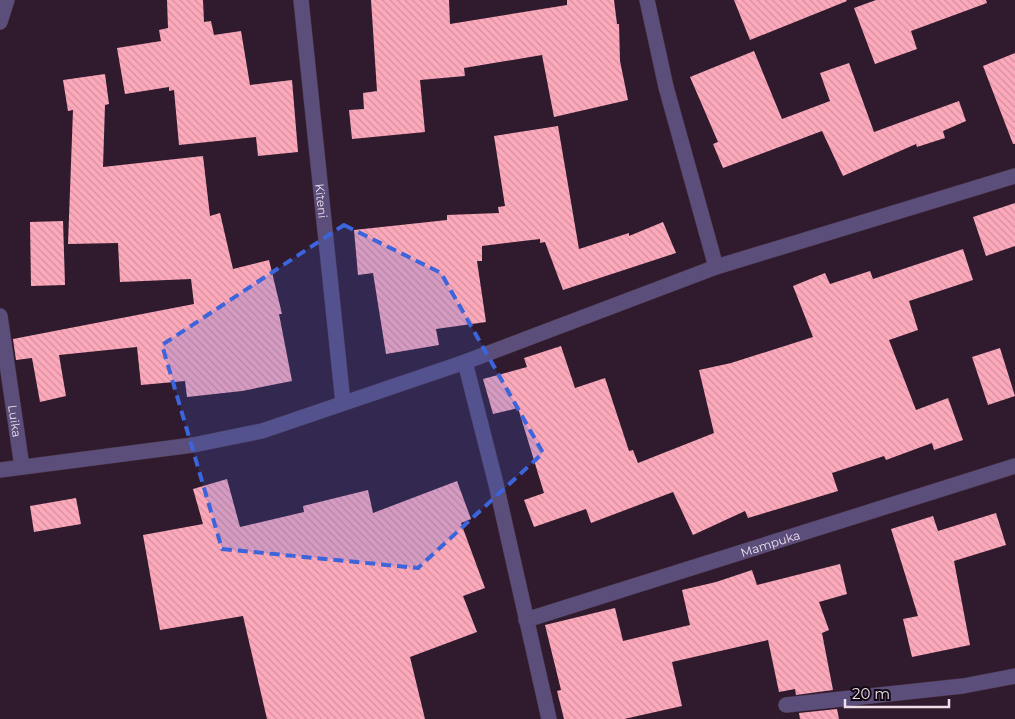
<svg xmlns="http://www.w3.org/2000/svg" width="1015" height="719" viewBox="0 0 1015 719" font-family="Montserrat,sans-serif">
<defs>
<pattern id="building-back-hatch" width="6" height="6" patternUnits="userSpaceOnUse" patternTransform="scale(1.25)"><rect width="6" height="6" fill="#fea9bb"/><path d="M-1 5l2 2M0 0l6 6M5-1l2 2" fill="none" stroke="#d0909e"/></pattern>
</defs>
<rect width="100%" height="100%" fill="#301a2d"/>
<g fill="url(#building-back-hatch)">
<polygon points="167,0 203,0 204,22 211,21 214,35 241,31 250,85 292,80 298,152 258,156 256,137 179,145 174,90 169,91 169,87 125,94 117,48 161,41 159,30 168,28"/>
<polygon points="371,0 449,0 450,24 567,5 567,0 614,0 617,24 619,24 620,61 628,100 554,117 542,55 464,68 465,76 420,80 425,132 352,139 349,110 364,109 363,93 377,91"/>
<polygon points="734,0 846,0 847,1 750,40"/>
<polygon points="876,0 986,0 987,3 911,31 917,49 875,64 854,8"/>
<polygon points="754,51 782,119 830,101 820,73 849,63 874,132 959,101 966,121 943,131 945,138 917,147 916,144 843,176 822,131 723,168 713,144 718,142 690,77"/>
<polygon points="1015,53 1015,144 1013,144 983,66"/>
<polygon points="105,74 109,104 105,105 103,167 203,156 210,216 220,213 233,269 269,260 282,314 279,314 292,381 242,391 187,397 185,381 141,385 137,347 59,355 66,396 40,402 32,358 16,360 13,339 194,304 191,279 120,282 118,243 68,244 73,110 68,111 63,80"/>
<polygon points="558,126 579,249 629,233 629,236 663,222 676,253 563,290 545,242 540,243 540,239 482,246 482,261 477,261 486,322 436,329 439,345 386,354 373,273 358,275 354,230 447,220 447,215 499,213 498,207 505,206 494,136"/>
<polygon points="1015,203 1015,246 986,256 973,217"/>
<polygon points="63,221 65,285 31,286 30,222"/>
<polygon points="963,249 973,280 909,301 918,330 889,340 916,410 948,398 963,440 934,450 932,443 886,460 884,456 832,473 838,491 748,518 745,511 693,535 673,492 591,523 586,509 534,527 524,500 544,493 518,408 493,414 483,379 527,367 524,358 561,346 575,388 605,378 629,451 633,450 638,463 714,433 699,370 731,363 813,337 793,286 825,273 830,284 870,271 873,279"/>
<polygon points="1000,348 1015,396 988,405 972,357"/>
<polygon points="227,479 240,527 304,512 303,506 368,490 373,513 457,481 471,519 461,523 485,588 463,596 477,632 410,657 425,719 267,719 243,616 160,630 143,535 203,524 193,489"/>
<polygon points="76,498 81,524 34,532 30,506"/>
<polygon points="996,513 1006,545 954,561 970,645 912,657 903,619 918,616 891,529 933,516 938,531"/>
<polygon points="840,564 847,594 819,602 829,630 822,633 833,690 796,695 795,689 779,692 768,640 672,662 682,706 624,719 564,719 557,691 561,690 545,625 615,608 623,641 690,625 682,590 716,582 752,570 757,585"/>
<polygon points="837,709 839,719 800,719 799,713"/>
</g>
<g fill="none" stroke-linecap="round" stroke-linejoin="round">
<defs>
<g id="street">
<path id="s1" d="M301,0L343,403"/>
<polyline points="647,0 666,87 716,267"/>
<polyline points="0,22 7,0"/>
<path id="s2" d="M0,316L22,467"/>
<polyline points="465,362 496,484 549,719"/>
<polyline points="0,470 193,445 262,431 465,362 716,267 1015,176"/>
<path id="s3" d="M526,620L1015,466"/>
<polyline points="786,705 963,686 1015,676"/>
</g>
</defs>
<use href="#street" stroke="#4b3648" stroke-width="16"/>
<use href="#street" stroke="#5b4e7b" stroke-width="15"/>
</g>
<path fill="#3c64db" fill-opacity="0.2" stroke="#3c64db" stroke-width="4" stroke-dasharray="10 6" stroke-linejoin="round" d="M344,225L441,273L543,453L418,568L222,549L162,345Z"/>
<g text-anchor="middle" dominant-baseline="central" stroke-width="5" stroke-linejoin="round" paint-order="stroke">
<g font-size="12" fill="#eedfeb" stroke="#120811">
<text stroke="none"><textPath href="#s1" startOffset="202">Kiteni</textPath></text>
<text stroke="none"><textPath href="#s2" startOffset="106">Luika</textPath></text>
<text stroke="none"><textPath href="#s3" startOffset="256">Mampuka</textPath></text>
</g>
</g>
<path d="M845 699v8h104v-8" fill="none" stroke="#eedfeb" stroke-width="2.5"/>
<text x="852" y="699" font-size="15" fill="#eedfeb" stroke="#120811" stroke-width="4" paint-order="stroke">20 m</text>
</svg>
